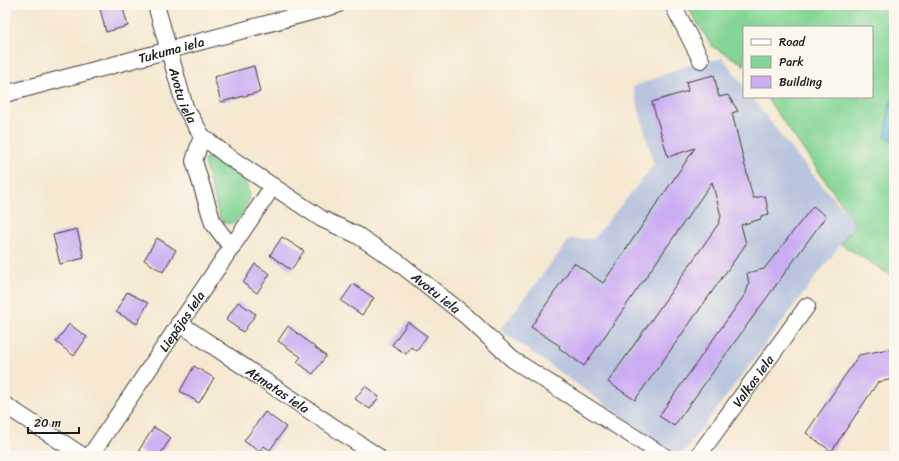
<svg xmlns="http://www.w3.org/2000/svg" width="899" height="461" viewBox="0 0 899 461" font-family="Sriracha,sans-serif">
<rect width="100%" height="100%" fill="#fbf7ec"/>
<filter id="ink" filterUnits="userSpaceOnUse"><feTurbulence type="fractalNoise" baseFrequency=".025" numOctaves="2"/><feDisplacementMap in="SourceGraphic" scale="8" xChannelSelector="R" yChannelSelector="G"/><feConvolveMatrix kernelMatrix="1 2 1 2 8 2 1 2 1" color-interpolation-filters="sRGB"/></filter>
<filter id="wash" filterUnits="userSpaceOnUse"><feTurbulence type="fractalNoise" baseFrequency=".012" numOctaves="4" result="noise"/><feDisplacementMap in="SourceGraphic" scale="16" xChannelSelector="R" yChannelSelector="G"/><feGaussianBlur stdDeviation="0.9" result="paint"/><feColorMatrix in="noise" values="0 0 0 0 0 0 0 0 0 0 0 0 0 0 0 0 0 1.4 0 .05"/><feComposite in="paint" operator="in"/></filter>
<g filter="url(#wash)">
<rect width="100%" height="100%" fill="#f5e8d0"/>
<polygon fill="#b9c5de" points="723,58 744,86 744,97 752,97 793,152 856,224 681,456 679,456 500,330 570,239 593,239 654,165 633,87 683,67"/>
<g fill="#84d596" stroke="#507859">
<polygon points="686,5 894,5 894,277 841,244 856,224 766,97 872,97 872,27 744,27 744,66 742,63 713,47"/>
<path d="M207,157C214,159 220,164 226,168C231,171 238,174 242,178C261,197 234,237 220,219L204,161Z"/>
</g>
<polygon fill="#5cadd7" stroke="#3c647a" points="894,96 894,141 885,137 890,104"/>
<g id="blocks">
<g fill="#caacf3">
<polygon points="99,5 122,5 128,26 106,32"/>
<polygon points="254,66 260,92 221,102 214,77"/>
<polygon points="714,75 719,97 728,95 738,111 732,113 753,198 765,196 769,214 761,216 761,219 741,225 746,244 635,400 608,382 719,223 721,216 712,182 584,366 559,348 560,346 531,327 574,263 603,283 695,148 668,157 652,102 688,91 686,82"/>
<polygon points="813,206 826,216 674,426 659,416 746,293 749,284 747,273 764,269"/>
<polygon points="77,229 84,258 60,264 53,235"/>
<polygon points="282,237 304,251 291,270 270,255"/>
<polygon points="157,238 176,250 163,272 144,260"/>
<polygon points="255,264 270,274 257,293 243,283"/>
<polygon points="353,284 374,298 362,315 341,301"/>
<polygon points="127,292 148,303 137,324 116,312"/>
<polygon points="238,302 256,314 243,332 226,320"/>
<polygon points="408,322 427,336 417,351 411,347 406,354 392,345"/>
<polygon points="69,324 87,337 74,356 56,342"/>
<polygon points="288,326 326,356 313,374 297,362 301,357 278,341"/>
<polygon points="894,348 894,379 878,382 833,449 831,451 806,433 859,355"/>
<polygon points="194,366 214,378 199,403 180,391"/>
<polygon points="365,386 379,397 370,409 355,399"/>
<polygon points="265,412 286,427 270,450 264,446 259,451 244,441"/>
<polygon points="154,427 171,438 159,456 148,456 139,450"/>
</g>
</g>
</g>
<g filter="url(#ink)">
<use href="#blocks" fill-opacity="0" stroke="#3d3b37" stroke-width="1"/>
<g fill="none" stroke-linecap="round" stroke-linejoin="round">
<defs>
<g id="minor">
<path id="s1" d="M156,5L185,107L202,136L226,155L322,219L357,235L399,263L466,316L512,359L664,456"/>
<polyline points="673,5 701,60"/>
<path id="s2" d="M5,94L337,5"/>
<polyline points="202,136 194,161 213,223 232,248"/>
<path id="s3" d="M179,323L377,456"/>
<polyline points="5,405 83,456"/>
<path id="s4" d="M90,456L273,186"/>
<path id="s5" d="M698,456L807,306"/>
</g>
</defs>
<use href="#minor" stroke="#3d3b37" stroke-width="18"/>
<use href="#minor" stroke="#fff" stroke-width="16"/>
</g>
</g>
<g text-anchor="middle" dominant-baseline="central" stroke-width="3.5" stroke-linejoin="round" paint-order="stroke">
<g font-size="13" fill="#1c1c1c" stroke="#fbf7ec">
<text stroke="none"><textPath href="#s2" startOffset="172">Tukuma iela</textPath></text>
<text stroke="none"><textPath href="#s1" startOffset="94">Avotu iela</textPath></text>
<text stroke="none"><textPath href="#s1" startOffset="422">Avotu iela</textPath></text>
<text stroke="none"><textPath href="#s4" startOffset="163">Liepājas iela</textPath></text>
<text stroke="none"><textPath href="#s5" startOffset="93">Valkas iela</textPath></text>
<text stroke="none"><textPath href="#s3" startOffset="119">Atmatas iela</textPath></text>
</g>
</g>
<rect width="899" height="461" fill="none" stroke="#fbf7ec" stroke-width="20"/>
<rect x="743" y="26" width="130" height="72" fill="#fbf7ec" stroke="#a29f99"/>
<rect x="751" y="39" width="20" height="6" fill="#ffffff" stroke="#a29f99"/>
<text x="779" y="46" font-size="12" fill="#1c1c1c">Road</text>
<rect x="751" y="56" width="20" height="12" fill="#84d596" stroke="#a29f99"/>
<text x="779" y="66" font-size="12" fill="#1c1c1c">Park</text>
<rect x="751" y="76" width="20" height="12" fill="#caacf3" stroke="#a29f99"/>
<text x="779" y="86" font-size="12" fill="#1c1c1c">Building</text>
<path d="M28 427v6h51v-6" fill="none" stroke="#1c1c1c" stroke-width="2"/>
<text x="34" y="427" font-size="12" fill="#1c1c1c" stroke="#fbf7ec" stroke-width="3" paint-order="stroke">20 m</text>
</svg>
